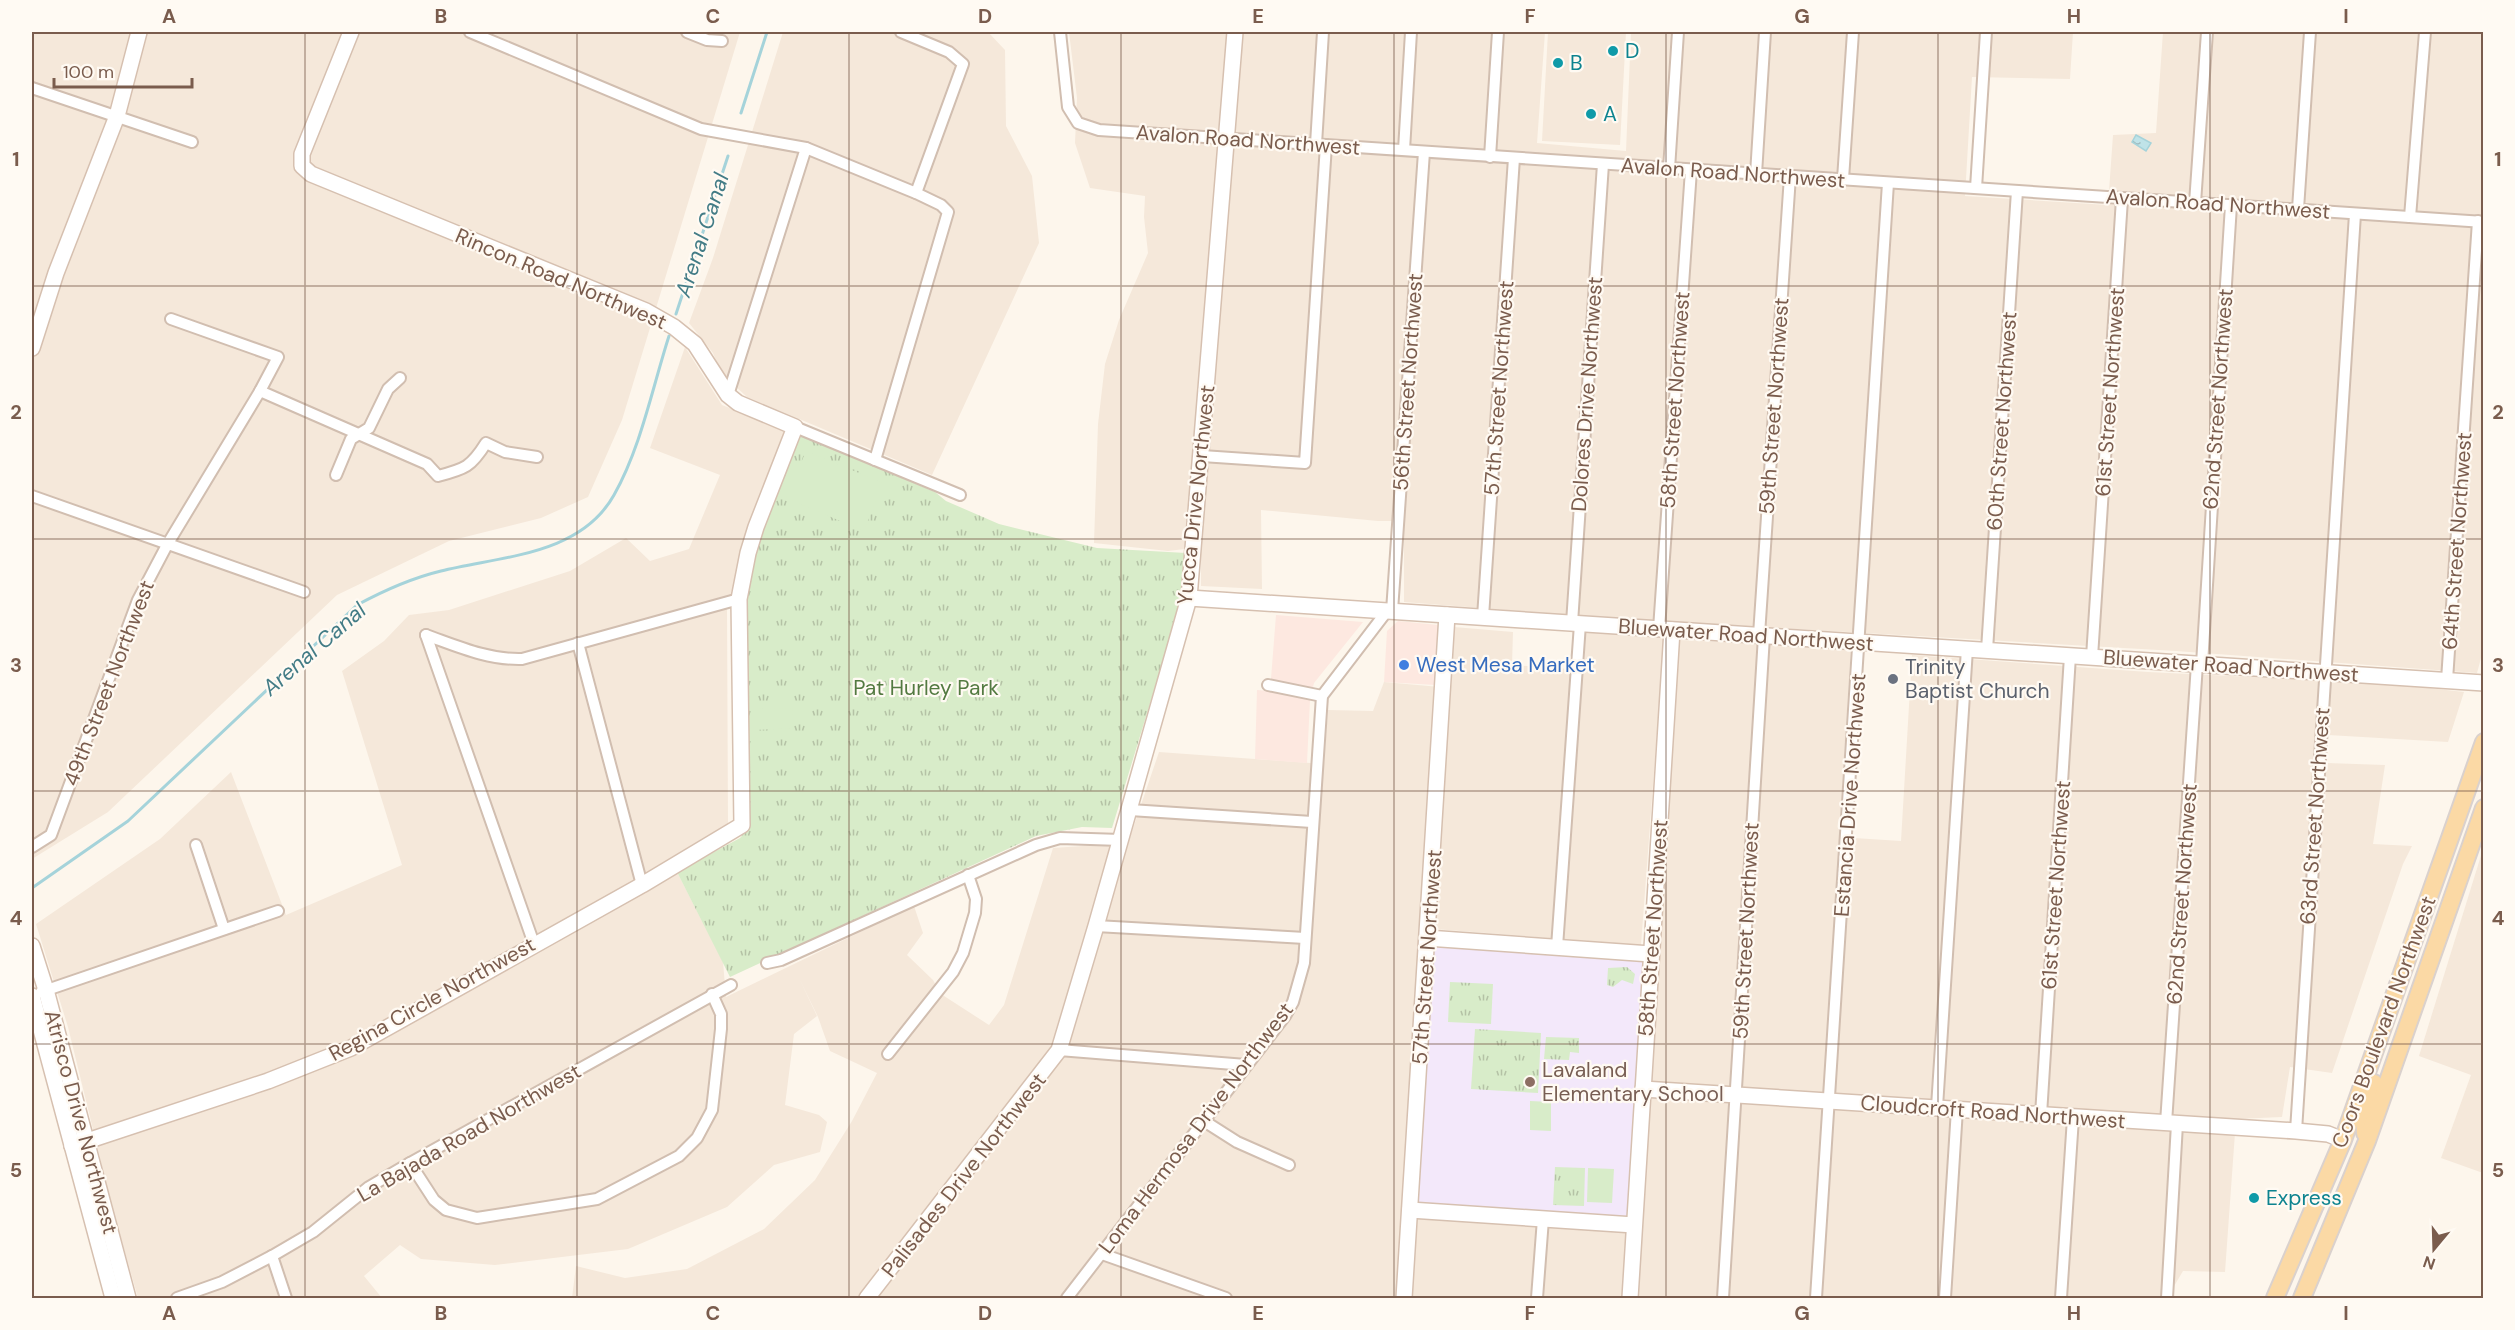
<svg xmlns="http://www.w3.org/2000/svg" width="2515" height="1330" viewBox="0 0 2515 1330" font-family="'DM Sans',sans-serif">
<defs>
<pattern id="grass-tufts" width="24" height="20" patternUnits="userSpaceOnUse" patternTransform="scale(1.5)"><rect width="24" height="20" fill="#d8ecc9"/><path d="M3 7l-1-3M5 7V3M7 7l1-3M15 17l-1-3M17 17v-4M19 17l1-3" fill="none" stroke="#b4c2a5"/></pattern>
<pattern id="water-ripples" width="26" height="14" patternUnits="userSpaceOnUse" patternTransform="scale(1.5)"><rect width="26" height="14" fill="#bfe3e8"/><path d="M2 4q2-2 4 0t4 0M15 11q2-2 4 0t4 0" fill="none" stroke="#a0bbbe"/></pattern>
</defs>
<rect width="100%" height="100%" fill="#fdf6ec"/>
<g fill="#f5e8da">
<polygon points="32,32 740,32 622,420 588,497 541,518 449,541 337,595 108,812 32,859"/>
<polygon points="783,32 988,32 1005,50 1006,126 1032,176 1039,243 932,475 747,397 721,373 713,353 689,323 713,258"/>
<polygon points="1069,32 1545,32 1537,143 1626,151 1631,32 2073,32 2070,79 1972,77 1965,196 2108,205 2113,135 2156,133 2163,32 2483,32 2484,647 2477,673 2176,651 1608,618 1404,602 1404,521 1378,521 1261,510 1262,589 1201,586 1201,547 1168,551 1094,543 1098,424 1105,364 1119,320 1148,253 1144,217 1145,196 1090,188 1075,143 1077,98"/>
<polygon points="1548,32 1626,32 1620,145 1542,141"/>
<polygon points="685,347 722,405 786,430 727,605 728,824 679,853 677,872 723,962 726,997 914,906 923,933 907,955 933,980 941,994 989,1025 1004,1005 1053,848 1128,843 1159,752 1324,764 1328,710 1373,711 1384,682 1451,688 1454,627 1513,632 1512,665 1584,670 1586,631 1664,638 1641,945 1421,928 1402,1215 1603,1231 1642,1227 1678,640 1851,647 1839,835 1854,838 1901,841 1912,655 2148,672 2393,684 2464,692 2448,742 2328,735 2327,763 2385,765 2373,844 2412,846 2403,864 2332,1073 2290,1067 2282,1117 2236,1119 2225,1272 2183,1271 2167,1298 572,1298 576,1266 625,1278 687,1269 764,1229 815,1180 852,1121 877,1073 830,1051 818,1017 799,978 817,1016 794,1034 785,1105 819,1115 827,1122 820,1152 774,1165 727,1207 628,1249 495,1265 421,1259 400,1245 364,1276 382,1298 138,1298 111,1203 68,1027 36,924 160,839 231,772 286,915 402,865 342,671 384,641 409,615 449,610 570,571 626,538 650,561 689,549 720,475 650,448"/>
<polygon points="2483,849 2483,1173 2441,1158 2471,1075 2419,1056"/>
</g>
<g fill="#fde8e0">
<polygon points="1276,615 1363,622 1314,683 1310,700 1307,763 1255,759 1257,690 1270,691"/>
<polygon points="1398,621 1438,625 1436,685 1384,682 1387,631"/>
</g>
<polygon fill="#f3e8fa" points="1433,946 1644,959 1627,1219 1416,1205"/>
<g fill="url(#grass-tufts)">
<polygon points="800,435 935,492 946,501 999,524 1097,548 1186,553 1180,605 1112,828 1082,827 1036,836 730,977 677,872 740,838 746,831 748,581 756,539"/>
<polygon points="1627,967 1635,974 1633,984 1622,980 1613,987 1607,985 1608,968"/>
<polygon points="1450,982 1493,984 1491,1024 1448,1022"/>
<polygon points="1475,1029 1541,1033 1538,1093 1471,1089"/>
<polygon points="1546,1037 1579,1038 1579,1053 1570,1052 1569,1060 1544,1059"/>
<polygon points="1555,1167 1585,1168 1584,1206 1553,1205"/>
</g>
<g fill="#d8ecc9">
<polygon points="806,451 883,483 864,531 786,498"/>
<polygon points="792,708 793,728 757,730 757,709"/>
<polygon points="1530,1101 1551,1102 1551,1131 1530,1130"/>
<polygon points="1588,1168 1614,1169 1612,1203 1587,1202"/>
</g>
<polygon fill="url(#water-ripples)" stroke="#a5d3da" stroke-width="1.5" points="2136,135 2151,143 2146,151 2132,142"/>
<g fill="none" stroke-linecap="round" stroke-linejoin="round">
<g stroke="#a5d3da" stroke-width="3">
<polyline points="741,113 767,32"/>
<polyline points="676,314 728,156"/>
<path d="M32,888L128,821L357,605C383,591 412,578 441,571C500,556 580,556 614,495C641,447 652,389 669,336"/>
</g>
<defs>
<g id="street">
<polyline points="470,32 701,129 806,148 916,193 941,205 948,212 875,460"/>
<polyline points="687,32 707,40 722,41"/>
<polyline points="901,32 949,52 963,64 916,193"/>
<polyline points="1060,32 1068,107 1078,123 1099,130 2484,222"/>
<polyline points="32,88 192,142"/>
<polyline points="1316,144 1323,32"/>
<polyline points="1404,150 1411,32"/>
<polyline points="1490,157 1498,32"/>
<polyline points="1669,169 1678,32"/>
<polyline points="1756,174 1765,32"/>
<polyline points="1843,179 1853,32"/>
<polyline points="1976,188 1986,32"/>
<polyline points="2195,203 2207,32"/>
<polyline points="2298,209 2310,32"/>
<polyline points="2410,217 2425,32"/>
<path d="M260,391L427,464L438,476C465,469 471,467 486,443L505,452L537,457"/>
<polyline points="728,395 806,148"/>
<polyline points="795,427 960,495"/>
<polyline points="1202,456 1305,463 1326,145"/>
<polyline points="336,475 351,439 369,428 388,389 400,378"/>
<polyline points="32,496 304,592"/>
<polyline points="1392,611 1424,152"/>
<polyline points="1483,617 1514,158"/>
<polyline points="1572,623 1603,164"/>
<polyline points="1659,629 1691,170"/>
<polyline points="426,635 534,944"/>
<path d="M426,635C457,646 488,660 522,659L739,599"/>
<polyline points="1759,635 1790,176"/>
<polyline points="578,643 642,885"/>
<polyline points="1987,650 2017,191"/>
<polyline points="2092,657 2122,199"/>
<polyline points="2202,664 2231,205"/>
<polyline points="2447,680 2478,221"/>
<polyline points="1268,685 1322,696"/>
<polyline points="1130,810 1312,822"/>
<polyline points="196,845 224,929"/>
<polyline points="32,847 51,835 138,600 167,545 260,391 278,357 171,319"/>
<polyline points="1096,926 1305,938"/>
<polyline points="1557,947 1580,624"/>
<polyline points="767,963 781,960 1036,845 1060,838 1121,840"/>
<polyline points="41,992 278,911"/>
<polyline points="1059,1050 1246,1065"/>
<polyline points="888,1054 953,972 963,953 975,913 976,899 968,875"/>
<polyline points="1937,1107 1967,649"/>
<polyline points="2041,1115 2070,656"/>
<polyline points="1204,1121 1237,1142 1289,1165"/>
<polyline points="2166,1123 2197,664"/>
<polyline points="2296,1131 2355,214"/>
<polyline points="410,1163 434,1200 446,1210 477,1218 597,1199 679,1156 697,1138 712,1110 721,1029 721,1014 712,994"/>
<polyline points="1102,1254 1226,1298"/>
<polyline points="272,1256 286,1298"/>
<polyline points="177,1298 222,1282 272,1256 313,1232 369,1187 410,1163 731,985"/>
<polyline points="1067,1298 1285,1016 1293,1002 1304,963 1322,696 1387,611"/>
<polyline points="1537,1298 1543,1219"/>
<polyline points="1723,1298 1764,636"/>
<polyline points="1816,1298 1888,183"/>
<polyline points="1945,1298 1957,1109"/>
<polyline points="2061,1298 2073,1118"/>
<polyline points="2167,1298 2177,1124"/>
</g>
<g id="secondary">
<polyline points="32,348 56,273 117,116 139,32"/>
<polyline points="1189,598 2484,683"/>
<polyline points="1427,938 1651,954"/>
<polyline points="32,946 46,990 128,1298"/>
<polyline points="32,996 113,1298"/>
<polyline points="1643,1089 2296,1131 2328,1134 2343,1140"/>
<polyline points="72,1146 268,1081 351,1048 642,885 742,825 739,599 748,553 756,527 795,427 738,403 728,395 695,344 674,327 646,311 311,174 302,166 302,154 351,32"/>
<polyline points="1410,1210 1634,1225"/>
<polyline points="867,1298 1059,1050 1096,926 1189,598 1235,32"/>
<polyline points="1404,1298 1447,615"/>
<polyline points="1630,1298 1672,630"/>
</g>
<g id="primary">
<polyline points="2365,1133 2364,1115 2374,1083"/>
<polyline points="2275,1298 2343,1140 2484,742"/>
<polyline points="2302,1298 2367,1141 2484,808"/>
</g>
</defs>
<use href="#street" stroke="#d1beb0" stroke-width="14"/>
<use href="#secondary" stroke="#d6c0b0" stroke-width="18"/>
<use href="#primary" stroke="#dad1cd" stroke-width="20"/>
<use href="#street" stroke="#fff" stroke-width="10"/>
<use href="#secondary" stroke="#fff" stroke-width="15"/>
<use href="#primary" stroke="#fbd9a5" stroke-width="16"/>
</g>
<path fill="none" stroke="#7a5c4d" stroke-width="1.5" stroke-opacity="0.55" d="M305,32V1298M577,32V1298M849,32V1298M1121,32V1298M1394,32V1298M1666,32V1298M1938,32V1298M2210,32V1298M32,286H2484M32,539H2484M32,791H2484M32,1044H2484"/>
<g fill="#0f9aa8" stroke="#fffaf3" stroke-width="2">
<circle cx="1613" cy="51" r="6"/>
<circle cx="1558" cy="63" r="6"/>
<circle cx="1591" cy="114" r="6"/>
<circle cx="2254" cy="1198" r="6"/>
</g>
<circle fill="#3f7fe0" stroke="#fffaf3" stroke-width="2" cx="1404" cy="665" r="6"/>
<circle fill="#6b7280" stroke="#fffaf3" stroke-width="2" cx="1893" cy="679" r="6"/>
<circle fill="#8d6e63" stroke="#fffaf3" stroke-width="2" cx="1530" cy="1082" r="6"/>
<g text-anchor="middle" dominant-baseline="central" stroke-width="4.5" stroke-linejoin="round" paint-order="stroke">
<g font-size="21" fill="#0d838f" stroke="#fffaf3" text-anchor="start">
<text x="1625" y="51">D</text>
<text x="1570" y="63">B</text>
<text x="1603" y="114">A</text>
<text x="2266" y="1198">Express</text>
</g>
<g font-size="21" fill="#7a5c4d" stroke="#fffaf3">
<text transform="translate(1248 140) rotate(4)">Avalon Road Northwest</text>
<text transform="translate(1733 173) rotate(4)">Avalon Road Northwest</text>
<text transform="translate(2218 204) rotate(4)">Avalon Road Northwest</text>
<text transform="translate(561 279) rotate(23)">Rincon Road Northwest</text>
<text transform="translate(1408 382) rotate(-86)">56th Street Northwest</text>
<text transform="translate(1499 388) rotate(-86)">57th Street Northwest</text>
<text transform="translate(2110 392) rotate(-86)">61st Street Northwest</text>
<text transform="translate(1587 394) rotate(-86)">Dolores Drive Northwest</text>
<text transform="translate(2218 399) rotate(-86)">62nd Street Northwest</text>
<text transform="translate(1675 400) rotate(-86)">58th Street Northwest</text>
<text transform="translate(1774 406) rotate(-86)">59th Street Northwest</text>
<text transform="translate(2002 421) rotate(-86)">60th Street Northwest</text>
<text transform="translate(1196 495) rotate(-84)">Yucca Drive Northwest</text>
<text transform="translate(2457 541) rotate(-86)">64th Street Northwest</text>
<text transform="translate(1746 635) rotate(4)">Bluewater Road Northwest</text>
<text transform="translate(2231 666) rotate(4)">Bluewater Road Northwest</text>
<text transform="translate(109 683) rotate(-69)">49th Street Northwest</text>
<text transform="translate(1850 795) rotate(-86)">Estancia Drive Northwest</text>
<text transform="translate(2315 816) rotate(-86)">63rd Street Northwest</text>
<text transform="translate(2056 885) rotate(-86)">61st Street Northwest</text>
<text transform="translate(2182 894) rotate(-86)">62nd Street Northwest</text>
<text transform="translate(1653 928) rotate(-86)">58th Street Northwest</text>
<text transform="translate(1746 931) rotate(-87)">59th Street Northwest</text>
<text transform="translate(1427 957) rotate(-86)">57th Street Northwest</text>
<text transform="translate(432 999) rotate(-29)">Regina Circle Northwest</text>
<text transform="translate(2384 1022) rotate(-70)">Coors Boulevard Northwest</text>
<text transform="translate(1993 1112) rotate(4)">Cloudcroft Road Northwest</text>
<text transform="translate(81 1122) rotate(75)">Atrisco Drive Northwest</text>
<text transform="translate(1196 1128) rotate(-53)">Loma Hermosa Drive Northwest</text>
<text transform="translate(469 1133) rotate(-30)">La Bajada Road Northwest</text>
<text transform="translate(964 1175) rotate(-52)">Palisades Drive Northwest</text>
</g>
<g font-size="21" fill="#366cbe" stroke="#fffaf3" text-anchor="start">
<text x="1416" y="665">West Mesa Market</text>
</g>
<g font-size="21" fill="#5b616d" stroke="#fffaf3" text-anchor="start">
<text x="1905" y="667">Trinity<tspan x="1905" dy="24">Baptist Church</tspan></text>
</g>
<g font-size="21" fill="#537a41" stroke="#fffaf3">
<text x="926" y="688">Pat Hurley Park</text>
</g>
<g font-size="21" fill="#785e54" stroke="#fffaf3" text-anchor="start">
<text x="1542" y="1070">Lavaland<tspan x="1542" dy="24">Elementary School</tspan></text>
</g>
<g font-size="22" font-style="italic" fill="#437c86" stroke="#fffaf3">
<text transform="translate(702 235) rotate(-72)">Arenal Canal</text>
<text transform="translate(314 649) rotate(-41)">Arenal Canal</text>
</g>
</g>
<rect width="2515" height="1330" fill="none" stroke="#fffaf3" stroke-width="66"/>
<g transform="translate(2434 1249) rotate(199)" stroke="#fffaf3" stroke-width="4.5" paint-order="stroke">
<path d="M0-4.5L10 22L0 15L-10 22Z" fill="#7a5c4d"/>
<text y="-9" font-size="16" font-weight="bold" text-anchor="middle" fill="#7a5c4d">N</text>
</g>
<path d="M54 78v9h138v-9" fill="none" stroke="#7a5c4d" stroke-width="3"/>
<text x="63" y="78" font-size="18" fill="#7a5c4d" stroke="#fffaf3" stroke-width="4.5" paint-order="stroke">100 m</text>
<rect x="33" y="33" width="2449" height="1264" fill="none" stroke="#7a5c4d" stroke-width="2"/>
<g font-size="20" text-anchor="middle" font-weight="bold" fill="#7a5c4d">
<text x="169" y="23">A</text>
<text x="441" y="23">B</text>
<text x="713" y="23">C</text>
<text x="985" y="23">D</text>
<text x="1258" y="23">E</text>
<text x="1530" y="23">F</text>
<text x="1802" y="23">G</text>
<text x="2074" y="23">H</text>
<text x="2346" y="23">I</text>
<text x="16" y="166">1</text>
<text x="2498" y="166">1</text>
<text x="16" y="419">2</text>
<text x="2498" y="419">2</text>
<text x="16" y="672">3</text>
<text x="2498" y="672">3</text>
<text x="16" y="925">4</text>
<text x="2498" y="925">4</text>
<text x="16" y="1177">5</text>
<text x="2498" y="1177">5</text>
<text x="169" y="1320">A</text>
<text x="441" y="1320">B</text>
<text x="713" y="1320">C</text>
<text x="985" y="1320">D</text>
<text x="1258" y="1320">E</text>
<text x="1530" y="1320">F</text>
<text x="1802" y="1320">G</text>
<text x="2074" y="1320">H</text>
<text x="2346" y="1320">I</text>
</g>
</svg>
